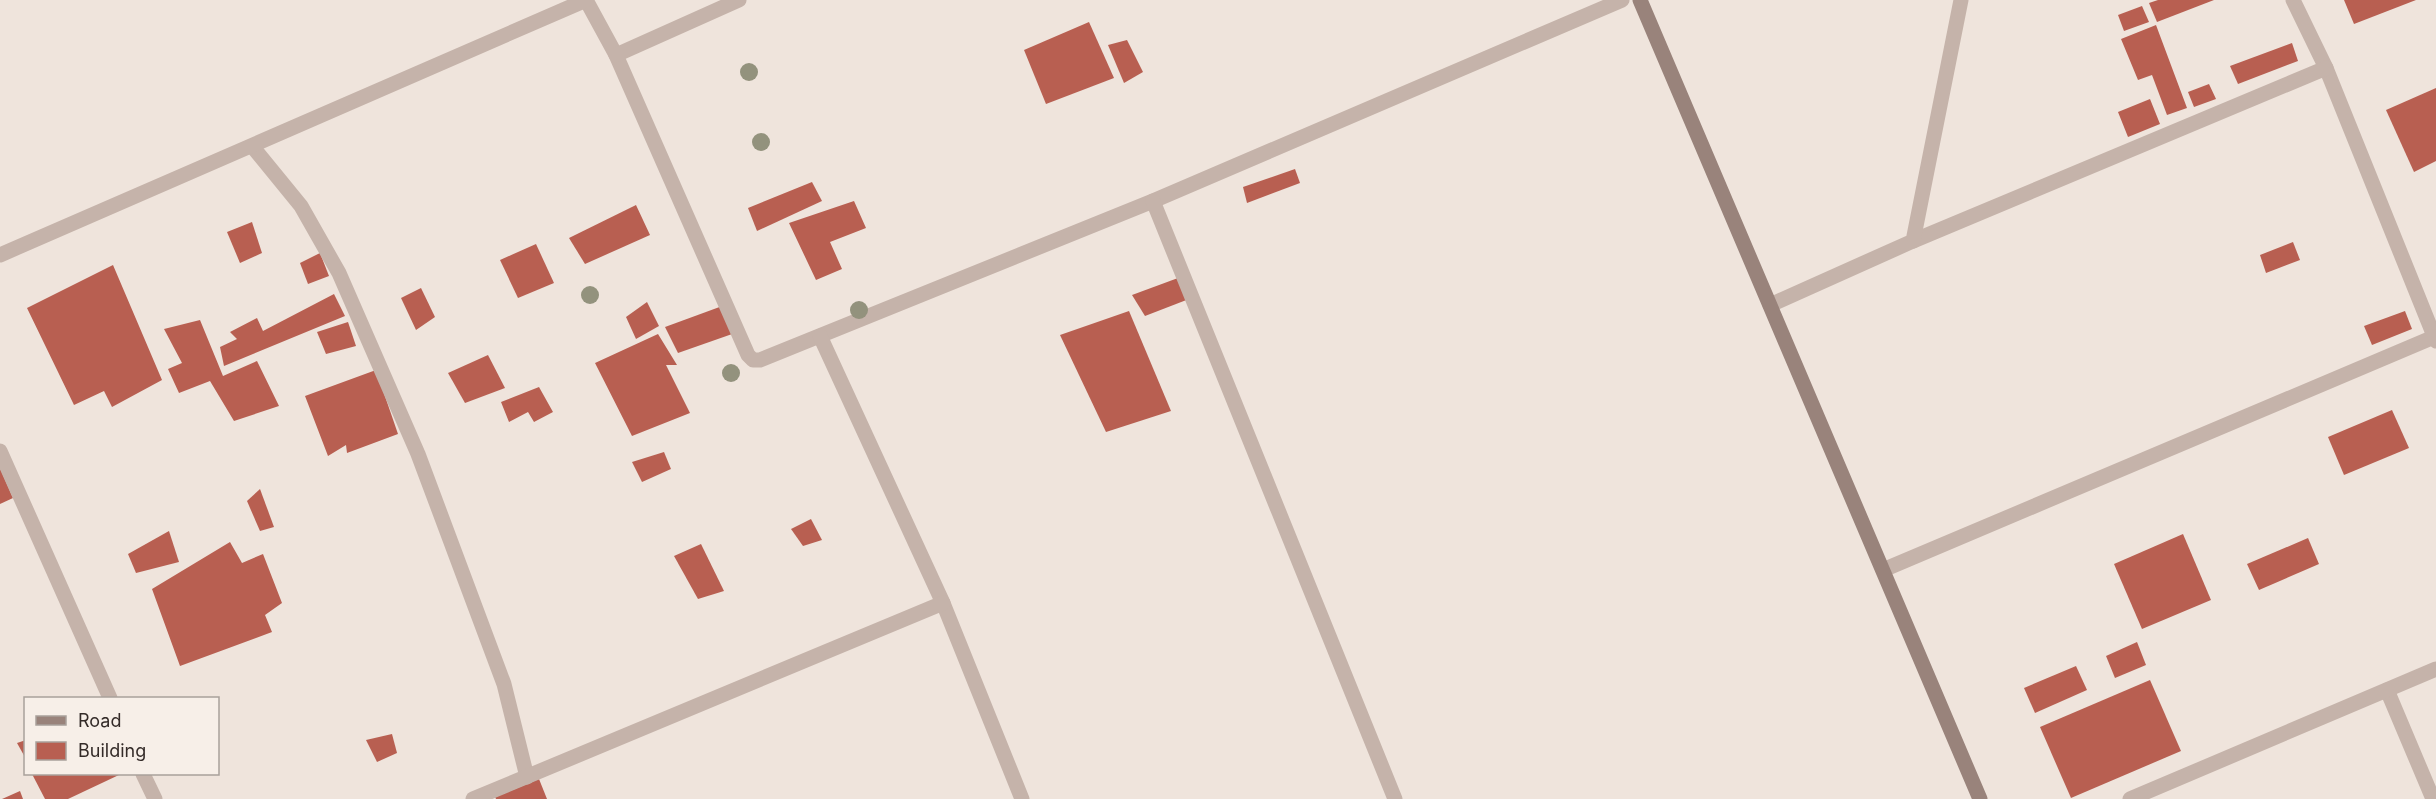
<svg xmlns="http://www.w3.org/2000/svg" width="2436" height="799" viewBox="0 0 2436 799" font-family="Inter,sans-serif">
<rect width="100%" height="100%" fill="#efe4dc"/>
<g fill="#b85f51">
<polygon points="2158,0 2214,0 2157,22 2149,3"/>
<polygon points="2344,0 2416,0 2354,24"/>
<polygon points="2142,6 2149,22 2124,31 2118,15"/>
<polygon points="1089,22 1114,78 1046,104 1024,50"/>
<polygon points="2156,25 2187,108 2167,115 2152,75 2138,80 2121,39"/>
<polygon points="1127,40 1143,72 1124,83 1108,45"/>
<polygon points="2292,43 2298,61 2238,84 2230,66"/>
<polygon points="2209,84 2216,99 2194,107 2188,92"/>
<polygon points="2436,88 2436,161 2414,172 2386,110"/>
<polygon points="2150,99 2160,124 2128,137 2118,112"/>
<polygon points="1295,169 1300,183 1247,203 1243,187"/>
<polygon points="812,182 822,201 757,231 748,208"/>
<polygon points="854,201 866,228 830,242 842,269 816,280 789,223"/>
<polygon points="636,205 650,235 585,264 569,238"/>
<polygon points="252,222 262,253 240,263 227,232"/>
<polygon points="2293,242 2300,260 2266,273 2260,255"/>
<polygon points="536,244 554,283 518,298 500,260"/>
<polygon points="320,253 329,276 308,284 300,263"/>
<polygon points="113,265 162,380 112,407 104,391 74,405 27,308"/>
<polygon points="1178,278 1189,299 1145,316 1132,295"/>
<polygon points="421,288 435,317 416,330 401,298"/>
<polygon points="334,294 345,316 224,366 220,347 237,339 230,332 257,318 263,331"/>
<polygon points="647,302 659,326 636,339 626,317"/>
<polygon points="725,305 735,333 678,353 665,327"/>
<polygon points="1129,311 1171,411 1106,432 1060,335"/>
<polygon points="2405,311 2412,329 2372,345 2364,326"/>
<polygon points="200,320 223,376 257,361 279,406 234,421 210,381 179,393 168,369 182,363 164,329"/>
<polygon points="348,322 356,346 326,354 317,332"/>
<polygon points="658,334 677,365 666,365 690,413 632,436 595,363"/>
<polygon points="488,355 505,388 465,403 448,373"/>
<polygon points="376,370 398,434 347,453 346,445 328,456 305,396"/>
<polygon points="539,387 553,412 534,422 528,412 509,422 501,402"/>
<polygon points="2392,410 2409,448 2344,475 2328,437"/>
<polygon points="664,452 671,469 642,482 632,462"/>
<polygon points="0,468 13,498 0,504"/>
<polygon points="260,489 274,527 260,531 247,501"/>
<polygon points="811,519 822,540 803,546 791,529"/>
<polygon points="169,531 179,562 136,573 128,554"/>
<polygon points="2183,534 2211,600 2142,629 2114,564"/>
<polygon points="2308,538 2319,564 2259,590 2247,564"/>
<polygon points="230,542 242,563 263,554 282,603 265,615 272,632 180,666 152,589"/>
<polygon points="701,544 724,591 698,599 674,556"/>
<polygon points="2137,642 2146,665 2115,678 2106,656"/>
<polygon points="2076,666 2087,690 2035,713 2024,688"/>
<polygon points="2150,680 2181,751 2071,798 2040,727"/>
<polygon points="392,734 397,753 377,762 366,740"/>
<polygon points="26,740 26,759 17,743"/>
<polygon points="32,774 121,774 68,799 45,799"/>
<polygon points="539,779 547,799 496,799 495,797"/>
<polygon points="20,791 23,799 2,799"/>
</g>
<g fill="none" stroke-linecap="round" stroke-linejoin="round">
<g stroke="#c5b3aa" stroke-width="15">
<polyline points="586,0 616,55 748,355 753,360 760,360 1153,201 1622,0"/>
<polyline points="2293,0 2326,68 2436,341"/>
<polyline points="616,55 739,0"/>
<polyline points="252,146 301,206 339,273 418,454 504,684 527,777"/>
<polyline points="1153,201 1395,799"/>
<polyline points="1913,241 2326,68"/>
<polyline points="0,255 586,0"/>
<polyline points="1770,305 1913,241 1961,0"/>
<polyline points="820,336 943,603 1022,799"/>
<polyline points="0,451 110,698"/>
<polyline points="1883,570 2434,337"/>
<polyline points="2387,690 2433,799"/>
<polyline points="143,774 155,799"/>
<polyline points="473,799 943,603"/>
<polyline points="2130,799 2436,669"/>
</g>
<polyline stroke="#99837b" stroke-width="15" points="1640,0 1980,799"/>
</g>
<g fill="#93927d">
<circle cx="749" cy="72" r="9"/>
<circle cx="761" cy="142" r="9"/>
<circle cx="590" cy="295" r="9"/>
<circle cx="859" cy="310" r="9"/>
<circle cx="731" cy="373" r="9"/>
</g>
<rect x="24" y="697" width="195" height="78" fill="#f7efe8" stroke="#a9a19b" stroke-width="1.5"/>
<rect x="36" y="716" width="30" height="9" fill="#99837b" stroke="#a9a19b" stroke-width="1.5"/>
<text x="78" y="727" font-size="18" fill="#342b28">Road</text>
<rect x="36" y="742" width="30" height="18" fill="#b85f51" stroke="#a9a19b" stroke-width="1.5"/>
<text x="78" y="757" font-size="18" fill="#342b28">Building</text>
</svg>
